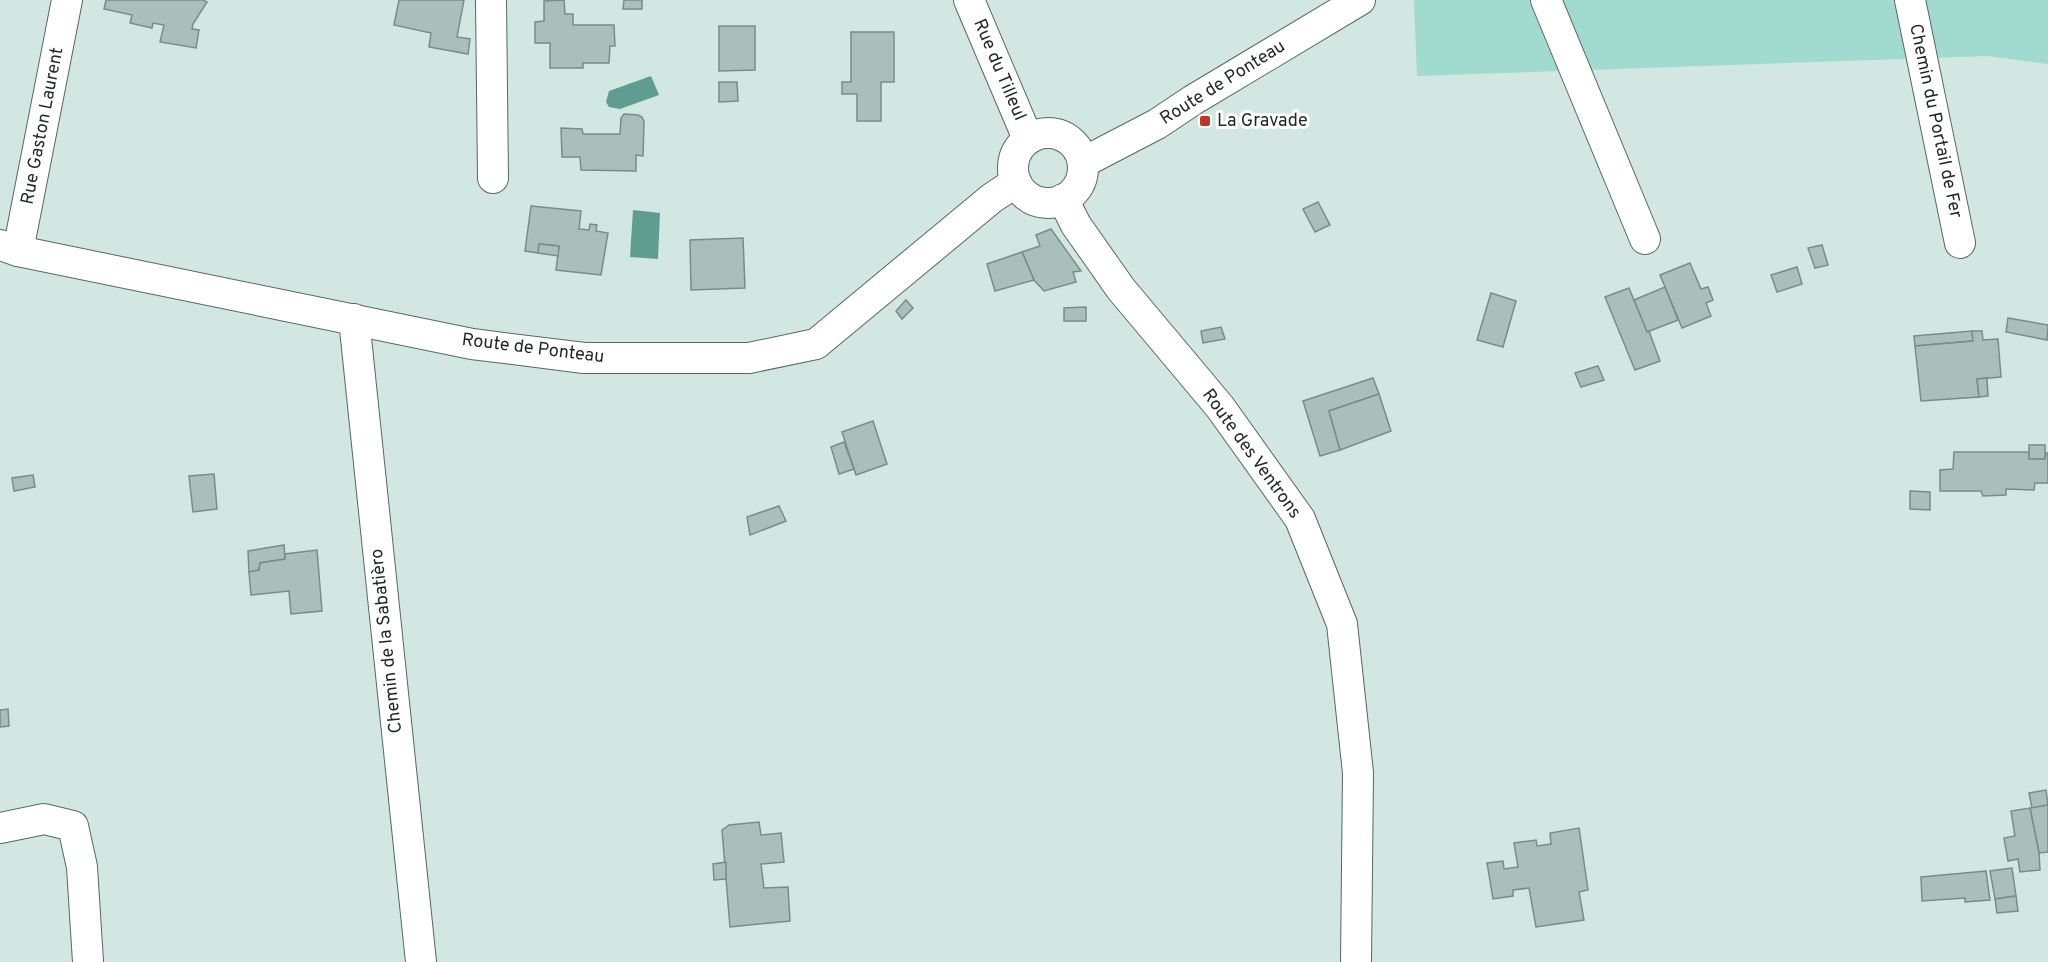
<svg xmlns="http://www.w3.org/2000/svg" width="2048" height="962" viewBox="0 0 2048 962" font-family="Overpass,sans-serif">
<rect width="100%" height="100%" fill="#d2e6e2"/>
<polygon fill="#a1dace" points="1414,0 2048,0 2048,64 1987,56 1417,76"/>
<g fill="#609d91">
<polygon points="651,76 659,95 620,109 609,107 606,102 609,91"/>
<polygon points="633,210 660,213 658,259 630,257"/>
</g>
<g fill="#abbfba" stroke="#7a8c88" stroke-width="1.5">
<polygon points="106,0 203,0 207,2 193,24 192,29 199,30 196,48 160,42 164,25 153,23 152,28 130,23 132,15 104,9"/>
<polygon points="399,0 464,0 457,37 470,39 468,54 429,47 431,33 394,25"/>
<polygon points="564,0 565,14 573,14 573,25 614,25 615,46 610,46 609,63 583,63 583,68 550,68 550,43 535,43 535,22 544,21 544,1"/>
<polygon points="624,0 642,0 642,9 623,9"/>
<polygon points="719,26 755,26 755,70 719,71"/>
<polygon points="851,32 894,32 894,82 881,82 881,121 857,121 857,94 842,94 842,82 851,82"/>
<polygon points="719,82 737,82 738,101 719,102"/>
<polygon points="624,114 638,115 642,117 644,122 643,156 636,155 636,171 581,170 580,157 562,157 561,128 582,129 583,134 620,134 621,118"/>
<polygon points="1318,202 1330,225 1315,232 1303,209"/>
<polygon points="531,206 581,211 579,229 589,230 590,224 597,225 596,231 608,233 601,275 556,270 559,246 539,244 538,253 525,251"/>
<polygon points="1051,229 1081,271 1073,272 1076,282 1044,291 1034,280 1022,252 1040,246 1036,235"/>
<polygon points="743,238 745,288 691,290 690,240"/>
<polygon points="539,244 559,246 558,256 538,253"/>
<polygon points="1822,245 1828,265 1815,268 1808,248"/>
<polygon points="1022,252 1034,280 995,291 987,264"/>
<polygon points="1690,263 1701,289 1708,287 1713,300 1706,303 1711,316 1682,328 1660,275"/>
<polygon points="1797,267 1802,284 1777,292 1771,275"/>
<polygon points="1665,287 1678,320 1647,332 1634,300"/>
<polygon points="1629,288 1647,332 1649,331 1660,361 1635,370 1605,297"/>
<polygon points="1491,293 1516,301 1503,347 1477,340"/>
<polygon points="906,300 913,308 902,319 896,311"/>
<polygon points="1086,307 1086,321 1064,321 1064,308"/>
<polygon points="2008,318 2048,325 2047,340 2006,332"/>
<polygon points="1221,327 1225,339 1203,343 1201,331"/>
<polygon points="1972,331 1973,341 1915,346 1914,336"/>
<polygon points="1972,331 1982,331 1983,340 1998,339 2001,377 1977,379 1979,397 1921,401 1915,346 1973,341"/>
<polygon points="1598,366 1604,380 1581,387 1575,373"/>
<polygon points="1373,378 1379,394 1329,411 1340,450 1320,456 1303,401"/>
<polygon points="1987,378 1988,396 1979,397 1977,379"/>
<polygon points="1379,394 1391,431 1340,450 1329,411"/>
<polygon points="873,421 887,464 856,475 842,432"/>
<polygon points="844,442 854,469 839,474 831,447"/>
<rect x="2029" y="445" width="16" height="14"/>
<polygon points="1954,452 2029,452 2029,459 2045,459 2046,453 2048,453 2048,483 2035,483 2034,490 2006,489 2006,495 1983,496 1981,491 1940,491 1940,470 1953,469"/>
<polygon points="214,474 217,509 193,512 189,476"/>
<polygon points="33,475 35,487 14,491 12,478"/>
<polygon points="1910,491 1930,492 1930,510 1910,509"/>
<polygon points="779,506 786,521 750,535 747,517"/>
<polygon points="284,545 285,559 260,563 259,570 249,572 248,551"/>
<polygon points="317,550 322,611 291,614 289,591 251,595 249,572 259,570 260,563 285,559 285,554"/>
<polygon points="8,709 9,726 0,727 0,710"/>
<polygon points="2046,790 2048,805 2032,808 2029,793"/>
<polygon points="2048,805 2048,852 2039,853 2030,808"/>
<polygon points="2030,808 2039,853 2040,870 2020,872 2018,859 2008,861 2004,838 2015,836 2011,811"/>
<polygon points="759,822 761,835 781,833 784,862 761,864 764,888 788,887 790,921 730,927 722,830 729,825"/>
<polygon points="1579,828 1588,890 1579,892 1584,920 1536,927 1529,888 1513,890 1513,896 1493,899 1487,863 1503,861 1504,869 1518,867 1514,843 1536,840 1537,846 1551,844 1550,833"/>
<polygon points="726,862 726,879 714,880 713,864"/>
<polygon points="2012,868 2016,896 1995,899 1990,871"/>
<polygon points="1986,871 1990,900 1965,902 1965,898 1922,901 1921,877"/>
<polygon points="2016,896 2018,911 1997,913 1995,899"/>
</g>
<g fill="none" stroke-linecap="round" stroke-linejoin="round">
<defs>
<g id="minor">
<polyline points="491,0 493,178"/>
<polyline points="969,0 1028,139"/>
<polyline points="1546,0 1645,239"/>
<polyline points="1910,0 1960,243"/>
<circle cx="1048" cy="168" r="35"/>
<polyline points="1084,162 1157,124 1193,100 1360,0"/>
<polyline points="1063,199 1076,225 1121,289 1220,407 1300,519 1342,624 1358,773 1356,962"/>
<polyline points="0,245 18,251 472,344 584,358 749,358 816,344 992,198 1016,182"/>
<polyline points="18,251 67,0"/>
<polyline points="354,319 421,962"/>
<polyline points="0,828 44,819 73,826 82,867 88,962"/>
</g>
</defs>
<use href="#minor" stroke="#576864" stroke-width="32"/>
<use href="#minor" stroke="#fff" stroke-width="30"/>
</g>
<rect fill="#c23526" stroke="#fff" stroke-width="2" x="1199" y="115" width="12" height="12" rx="3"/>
<g text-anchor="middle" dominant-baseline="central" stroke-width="6" stroke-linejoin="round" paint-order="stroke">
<g font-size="18" fill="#1f2725" stroke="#fff">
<text transform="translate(999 70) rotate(67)">Rue du Tilleul</text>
<text transform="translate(1223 83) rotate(-32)">Route de Ponteau</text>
<text transform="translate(1935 121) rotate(78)">Chemin du Portail de Fer</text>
<text transform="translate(43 126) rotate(-79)">Rue Gaston Laurent</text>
<text transform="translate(533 349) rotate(7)">Route de Ponteau</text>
<text transform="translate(1251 454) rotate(54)">Route des Ventrons</text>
<text transform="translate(387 641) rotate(-96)">Chemin de la Sabatièro</text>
</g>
<g font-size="18" fill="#1f2725" stroke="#fff" text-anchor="start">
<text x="1217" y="121">La Gravade</text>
</g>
</g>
</svg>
